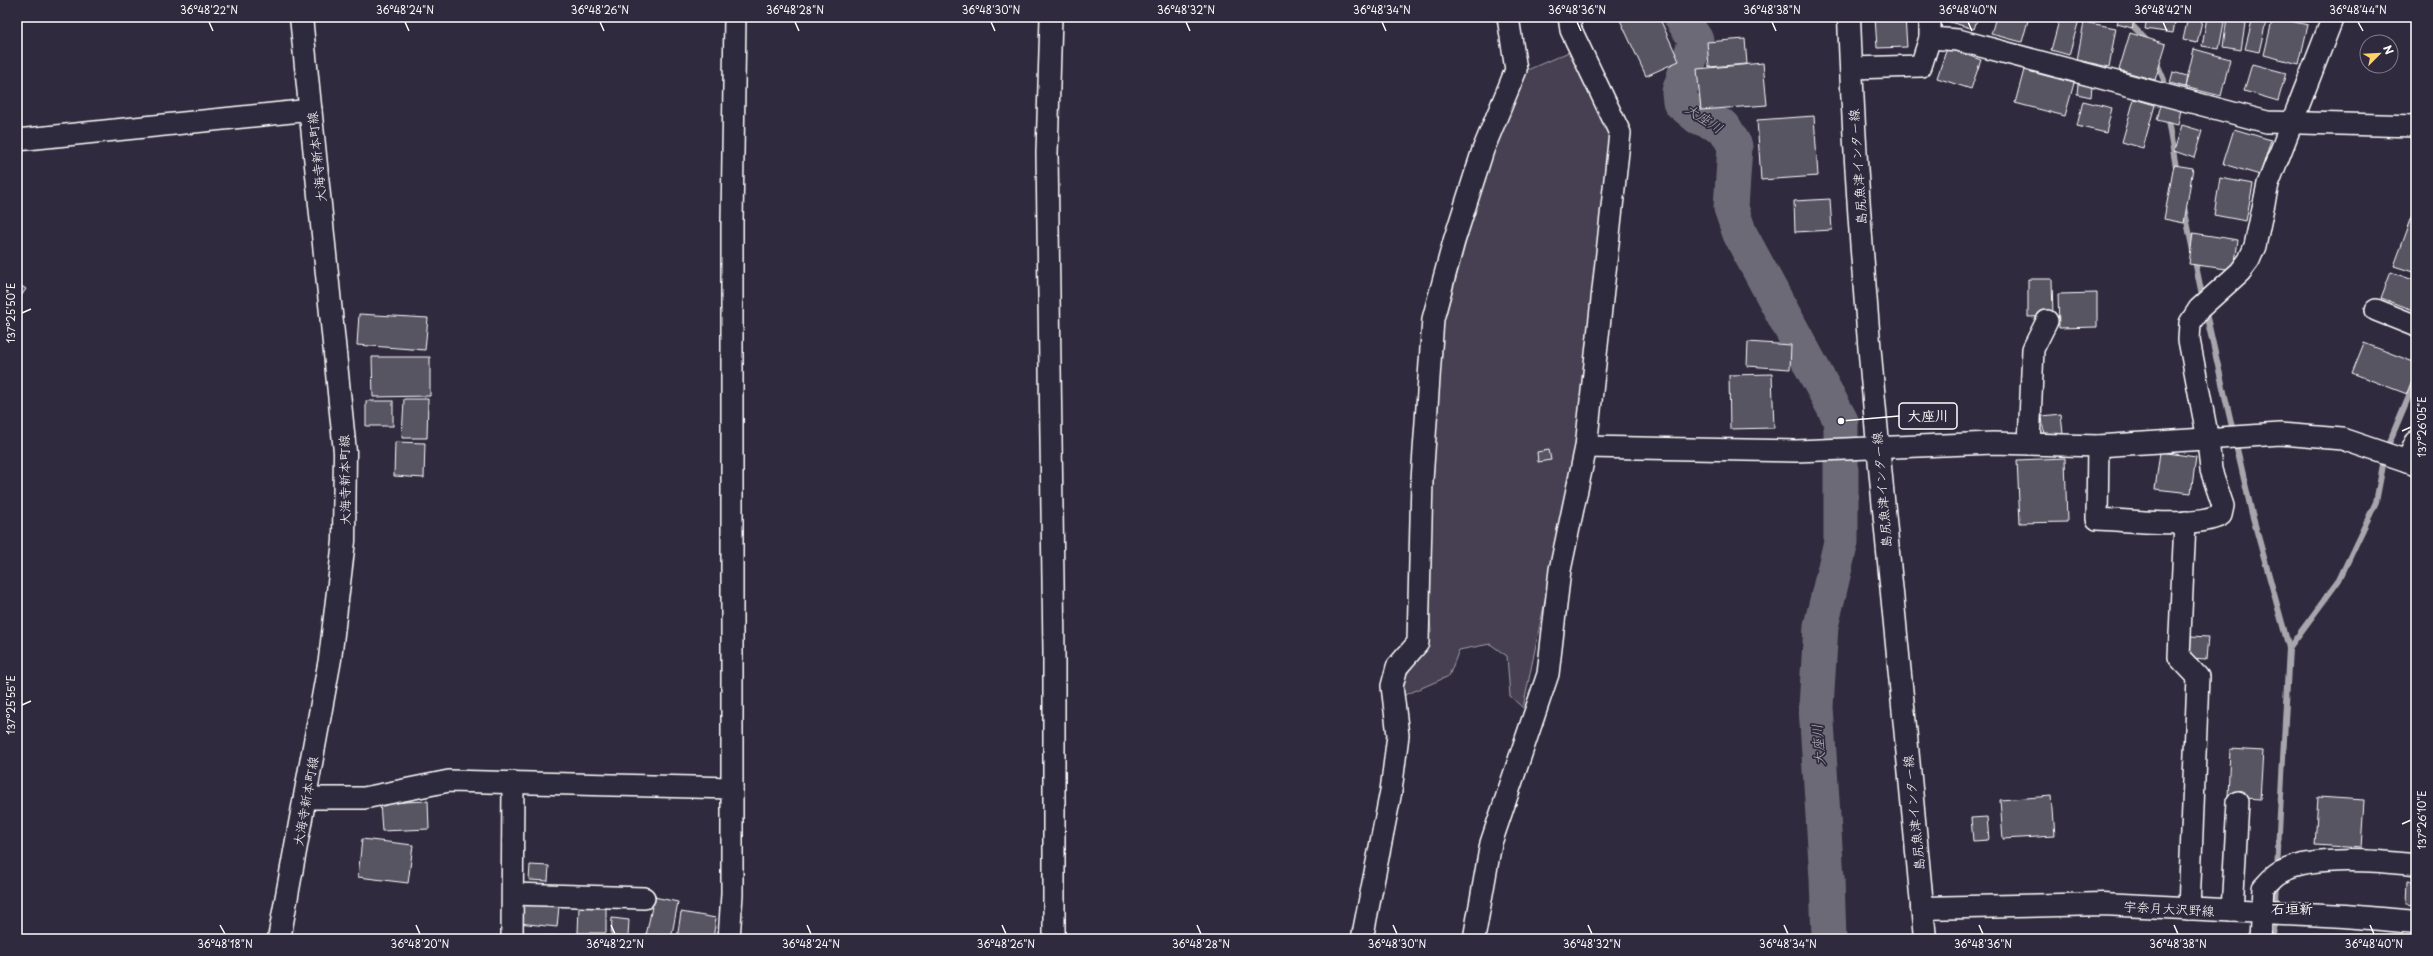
<svg xmlns="http://www.w3.org/2000/svg" width="2433" height="956" viewBox="0 0 2433 956" font-family="'Playpen Sans','Klee One',sans-serif">
<rect width="100%" height="100%" fill="#2f2a3d"/>
<filter id="ink" filterUnits="userSpaceOnUse"><feTurbulence type="fractalNoise" baseFrequency=".025" numOctaves="2"/><feDisplacementMap in="SourceGraphic" scale="8" xChannelSelector="R" yChannelSelector="G"/><feConvolveMatrix kernelMatrix="1 2 1 2 8 2 1 2 1" color-interpolation-filters="sRGB"/></filter>
<g filter="url(#ink)">
<polygon fill="#464152" stroke="#a2a0a8" points="1571,51 1614,137 1576,449 1523,708 1510,696 1507,656 1490,644 1459,650 1449,676 1403,696 1405,677 1417,660 1431,631 1426,572 1441,333 1481,187 1491,154 1525,71"/>
<g fill="none" stroke-linecap="round" stroke-linejoin="round">
<g stroke="#a7a6ad" stroke-width="6">
<polyline points="2128,17 2131,24 2149,43"/>
<polyline points="2156,61 2164,80 2164,92"/>
<polyline points="2167,115 2177,173"/>
<polyline points="2184,207 2203,300"/>
<polyline points="2205,309 2252,514 2289,648 2277,869"/>
<polyline points="2289,648 2339,580 2376,502 2386,450 2416,379"/>
<polyline points="2274,939 2277,883"/>
</g>
<polyline stroke="#6d6a77" stroke-width="35" points="1681,17 1696,40 1679,92 1680,102 1698,117 1724,127 1735,146 1731,208 1740,234 1841,421 1841,542 1821,626 1816,707 1827,878 1829,939"/>
</g>
<g fill="#595564" stroke="#fff">
<polygon points="1628,17 1659,17 1679,61 1646,76 1620,20"/>
<polygon points="1875,17 1905,17 1907,47 1877,48"/>
<polygon points="1944,17 1978,17 1974,29 1943,20"/>
<polygon points="1996,17 2029,17 2022,42 1991,34"/>
<polygon points="2060,17 2079,20 2069,55 2051,50"/>
<polygon points="2119,17 2135,17 2132,28 2117,24"/>
<polygon points="2147,17 2176,17 2173,33 2145,29"/>
<polygon points="2188,17 2203,17 2197,43 2183,40"/>
<polygon points="2207,17 2225,17 2219,49 2202,46"/>
<polygon points="2227,17 2246,17 2241,50 2223,47"/>
<polygon points="2253,17 2267,17 2259,52 2245,49"/>
<polygon points="2273,17 2308,25 2299,64 2264,55"/>
<polygon points="2084,22 2116,28 2109,67 2077,60"/>
<polygon points="2130,33 2166,44 2155,80 2119,70"/>
<polygon points="1745,39 1747,64 1709,67 1707,42"/>
<polygon points="1947,48 1981,60 1971,89 1937,78"/>
<polygon points="2194,49 2230,59 2221,96 2185,87"/>
<polygon points="1763,63 1767,105 1701,110 1697,69"/>
<polygon points="2252,64 2286,73 2278,101 2244,91"/>
<polygon points="2024,70 2074,83 2065,116 2015,103"/>
<polygon points="2173,72 2187,76 2185,87 2170,83"/>
<polygon points="2078,84 2092,86 2091,97 2077,94"/>
<polygon points="2134,99 2155,105 2143,148 2122,142"/>
<polygon points="2083,101 2112,108 2106,133 2077,126"/>
<polygon points="2161,104 2181,109 2178,125 2157,120"/>
<polygon points="1814,116 1818,176 1761,180 1757,120"/>
<polygon points="2182,125 2202,131 2194,158 2174,151"/>
<polygon points="2234,129 2271,140 2260,175 2223,164"/>
<polygon points="2174,165 2193,168 2184,223 2164,219"/>
<polygon points="2220,178 2253,184 2246,221 2214,215"/>
<polygon points="1830,199 1832,230 1795,232 1794,201"/>
<polygon points="2412,217 2416,219 2416,273 2394,266"/>
<polygon points="2193,233 2238,240 2234,270 2189,264"/>
<polygon points="2391,272 2416,281 2416,311 2381,298"/>
<polygon points="2028,279 2052,279 2053,316 2028,317"/>
<polygon points="17,283 26,289 17,302"/>
<polygon points="2097,293 2097,327 2059,328 2058,294"/>
<polygon points="359,314 428,318 425,350 357,345"/>
<polygon points="1748,342 1791,345 1790,369 1747,366"/>
<polygon points="2364,343 2416,363 2416,371 2407,394 2352,373"/>
<polygon points="372,357 430,357 430,396 373,397"/>
<polygon points="1772,374 1774,428 1730,429 1729,375"/>
<polygon points="404,399 428,399 427,438 402,438"/>
<rect x="366" y="401" width="27" height="25"/>
<polygon points="2061,414 2063,434 2044,436 2042,416"/>
<polygon points="395,442 425,443 424,478 394,476"/>
<polygon points="1549,450 1551,460 1538,462 1537,452"/>
<polygon points="2160,452 2196,457 2191,493 2155,489"/>
<polygon points="2065,458 2067,522 2020,523 2017,460"/>
<polygon points="2191,636 2208,637 2206,659 2190,658"/>
<polygon points="2230,749 2263,751 2260,799 2228,797"/>
<polygon points="2052,796 2055,836 2003,839 2000,800"/>
<polygon points="2318,797 2364,800 2361,848 2315,845"/>
<polygon points="428,801 429,829 382,831 380,803"/>
<polygon points="1987,817 1989,840 1973,841 1971,818"/>
<polygon points="362,839 413,845 408,883 358,877"/>
<polygon points="530,865 549,866 548,881 529,880"/>
<polygon points="2407,882 2416,883 2416,905 2406,904"/>
<polygon points="654,897 678,902 671,939 646,936"/>
<polygon points="520,902 559,906 557,927 518,923"/>
<polygon points="579,907 606,907 606,933 578,933"/>
<polygon points="681,912 716,918 713,939 677,939"/>
<polygon points="612,918 629,920 628,937 611,936"/>
<rect x="533" y="936" width="22" height="3"/>
</g>
<g fill="none" stroke-linecap="round" stroke-linejoin="round">
<defs>
<g id="street">
<polyline points="1051,17 1047,153 1054,652 1054,939"/>
<polyline points="1569,17 1571,30 1620,133 1586,447 1796,451 1993,443 2098,446 2280,434 2342,439 2416,464"/>
<polyline points="1930,17 1930,38 1958,40 2267,122 2416,126"/>
<polyline points="1851,68 1921,66 1930,38"/>
<polyline points="17,140 311,110"/>
<polyline points="2376,310 2416,326"/>
<polyline points="2029,444 2033,349 2047,321"/>
<path d="M2098,446L2097,519C2128,520 2196,529 2221,515L2223,506L2211,470L2208,439L2189,340L2190,323L2199,309L2240,272L2249,260L2255,246L2268,184L2333,17"/>
<polyline points="2407,461 2416,442"/>
<polyline points="2185,522 2179,657 2198,677 2189,909"/>
<polyline points="306,798 364,798 449,781 732,788"/>
<polyline points="513,894 644,898"/>
<polyline points="2232,911 2238,802"/>
<polyline points="512,939 513,782"/>
<polyline points="729,939 732,894 732,222 735,17"/>
<polyline points="1362,939 1391,791 1398,735 1392,686 1397,667 1418,643 1422,480 1433,319 1454,241 1483,150 1516,70 1508,17"/>
<polyline points="1474,939 1491,843 1548,674 1560,570 1586,447"/>
<path d="M2260,939L2263,888C2268,883 2274,875 2281,872C2314,855 2379,861 2416,865"/>
</g>
<polyline id="secondary" points="279,939 330,659 344,541 345,452 301,17"/>
<g id="primary">
<path d="M1849,17C1860,325 1898,632 1925,939"/>
<polyline points="1922,908 2103,904 2345,916 2416,922"/>
</g>
</defs>
<use href="#street" stroke="#fff" stroke-width="24"/>
<use href="#secondary" stroke="#fff" stroke-width="25"/>
<use href="#primary" stroke="#fff" stroke-width="25"/>
<use href="#street" stroke="#2f2a3d" stroke-width="21"/>
<use href="#secondary" stroke="#2f2a3d" stroke-width="22"/>
<use href="#primary" stroke="#2f2a3d" stroke-width="22"/>
</g>
</g>
<path fill="none" stroke="#fff" stroke-width="1.5" d="M209,22L213,31M405,22L409,31M600,22L604,31M795,22L799,31M991,22L995,31M1186,22L1190,31M1382,22L1386,31M1577,22L1581,31M1772,22L1776,31M1968,22L1972,31M2163,22L2167,31M2358,22L2363,31M22,313L31,309M2402,431L2411,427M22,705L31,701M2402,824L2411,820M220,925L225,934M416,925L420,934M611,925L615,934M807,925L811,934M1002,925L1006,934M1197,925L1201,934M1393,925L1397,934M1588,925L1592,934M1784,925L1788,934M1979,925L1983,934M2174,925L2178,934M2370,925L2374,934"/>
<g text-anchor="middle" dominant-baseline="central" stroke-width="3.5" stroke-linejoin="round" paint-order="stroke">
<g font-size="13" fill="#fff" stroke="#2f2a3d">
<text transform="translate(316 157) rotate(-96)">大海寺新本町線</text>
<text transform="translate(1857 167) rotate(-94)">島尻魚津インター線</text>
<text transform="translate(344 480) rotate(-91)">大海寺新本町線</text>
<text transform="translate(1881 490) rotate(-95)">島尻魚津インター線</text>
<text transform="translate(305 801) rotate(-80)">大海寺新本町線</text>
<text transform="translate(1913 813) rotate(-96)">島尻魚津インター線</text>
<text transform="translate(2169 908) rotate(3)">宇奈月大沢野線</text>
</g>
<g font-size="14" font-style="italic" fill="#b6b4bb" stroke="#2f2a3d">
<text transform="translate(1704 118) rotate(33)">大座川</text>
<text transform="translate(1818 745) rotate(-94)">大座川</text>
</g>
<g font-size="14" font-weight="bold" fill="#fff" stroke="#2f2a3d">
<text x="2292" y="908">石垣新</text>
</g>
</g>
<path fill="none" stroke="#fff" stroke-width="1.5" d="M1841 421L1899 416"/>
<circle fill="#fff" stroke="#2f2a3d" stroke-width="1.5" cx="1841" cy="421" r="4"/>
<rect fill="#2f2a3d" stroke="#fff" stroke-width="1.5" x="1899" y="403" width="58" height="26" rx="4"/>
<g font-size="14" text-anchor="middle" font-weight="bold" fill="#fff">
<text x="1928" y="421">大座川</text>
</g>
<rect width="2433" height="956" fill="none" stroke="#2f2a3d" stroke-width="44"/>
<g transform="translate(2379 54) rotate(66)"><circle r="19" fill="#2f2a3d" stroke="#827f8b"/>
<path d="M0-3L7 15L0 10L-7 15Z" fill="#ffd166"/>
<text y="-6" font-size="11" font-weight="bold" text-anchor="middle" fill="#ffffff">N</text>
</g>
<rect x="22" y="22" width="2389" height="912" fill="none" stroke="#fff" stroke-width="1.5"/>
<g font-size="10" text-anchor="middle" fill="#fff">
<text x="209" y="14">36°48'22"N</text>
<text x="405" y="14">36°48'24"N</text>
<text x="600" y="14">36°48'26"N</text>
<text x="795" y="14">36°48'28"N</text>
<text x="991" y="14">36°48'30"N</text>
<text x="1186" y="14">36°48'32"N</text>
<text x="1382" y="14">36°48'34"N</text>
<text x="1577" y="14">36°48'36"N</text>
<text x="1772" y="14">36°48'38"N</text>
<text x="1968" y="14">36°48'40"N</text>
<text x="2163" y="14">36°48'42"N</text>
<text x="2358" y="14">36°48'44"N</text>
<text transform="translate(11 313) rotate(-90)" y="4">137°25'50"E</text>
<text transform="translate(2422 427) rotate(-90)" y="4">137°26'05"E</text>
<text transform="translate(11 705) rotate(-90)" y="4">137°25'55"E</text>
<text transform="translate(2422 820) rotate(-90)" y="4">137°26'10"E</text>
<text x="225" y="948">36°48'18"N</text>
<text x="420" y="948">36°48'20"N</text>
<text x="615" y="948">36°48'22"N</text>
<text x="811" y="948">36°48'24"N</text>
<text x="1006" y="948">36°48'26"N</text>
<text x="1201" y="948">36°48'28"N</text>
<text x="1397" y="948">36°48'30"N</text>
<text x="1592" y="948">36°48'32"N</text>
<text x="1788" y="948">36°48'34"N</text>
<text x="1983" y="948">36°48'36"N</text>
<text x="2178" y="948">36°48'38"N</text>
<text x="2374" y="948">36°48'40"N</text>
</g>
</svg>
